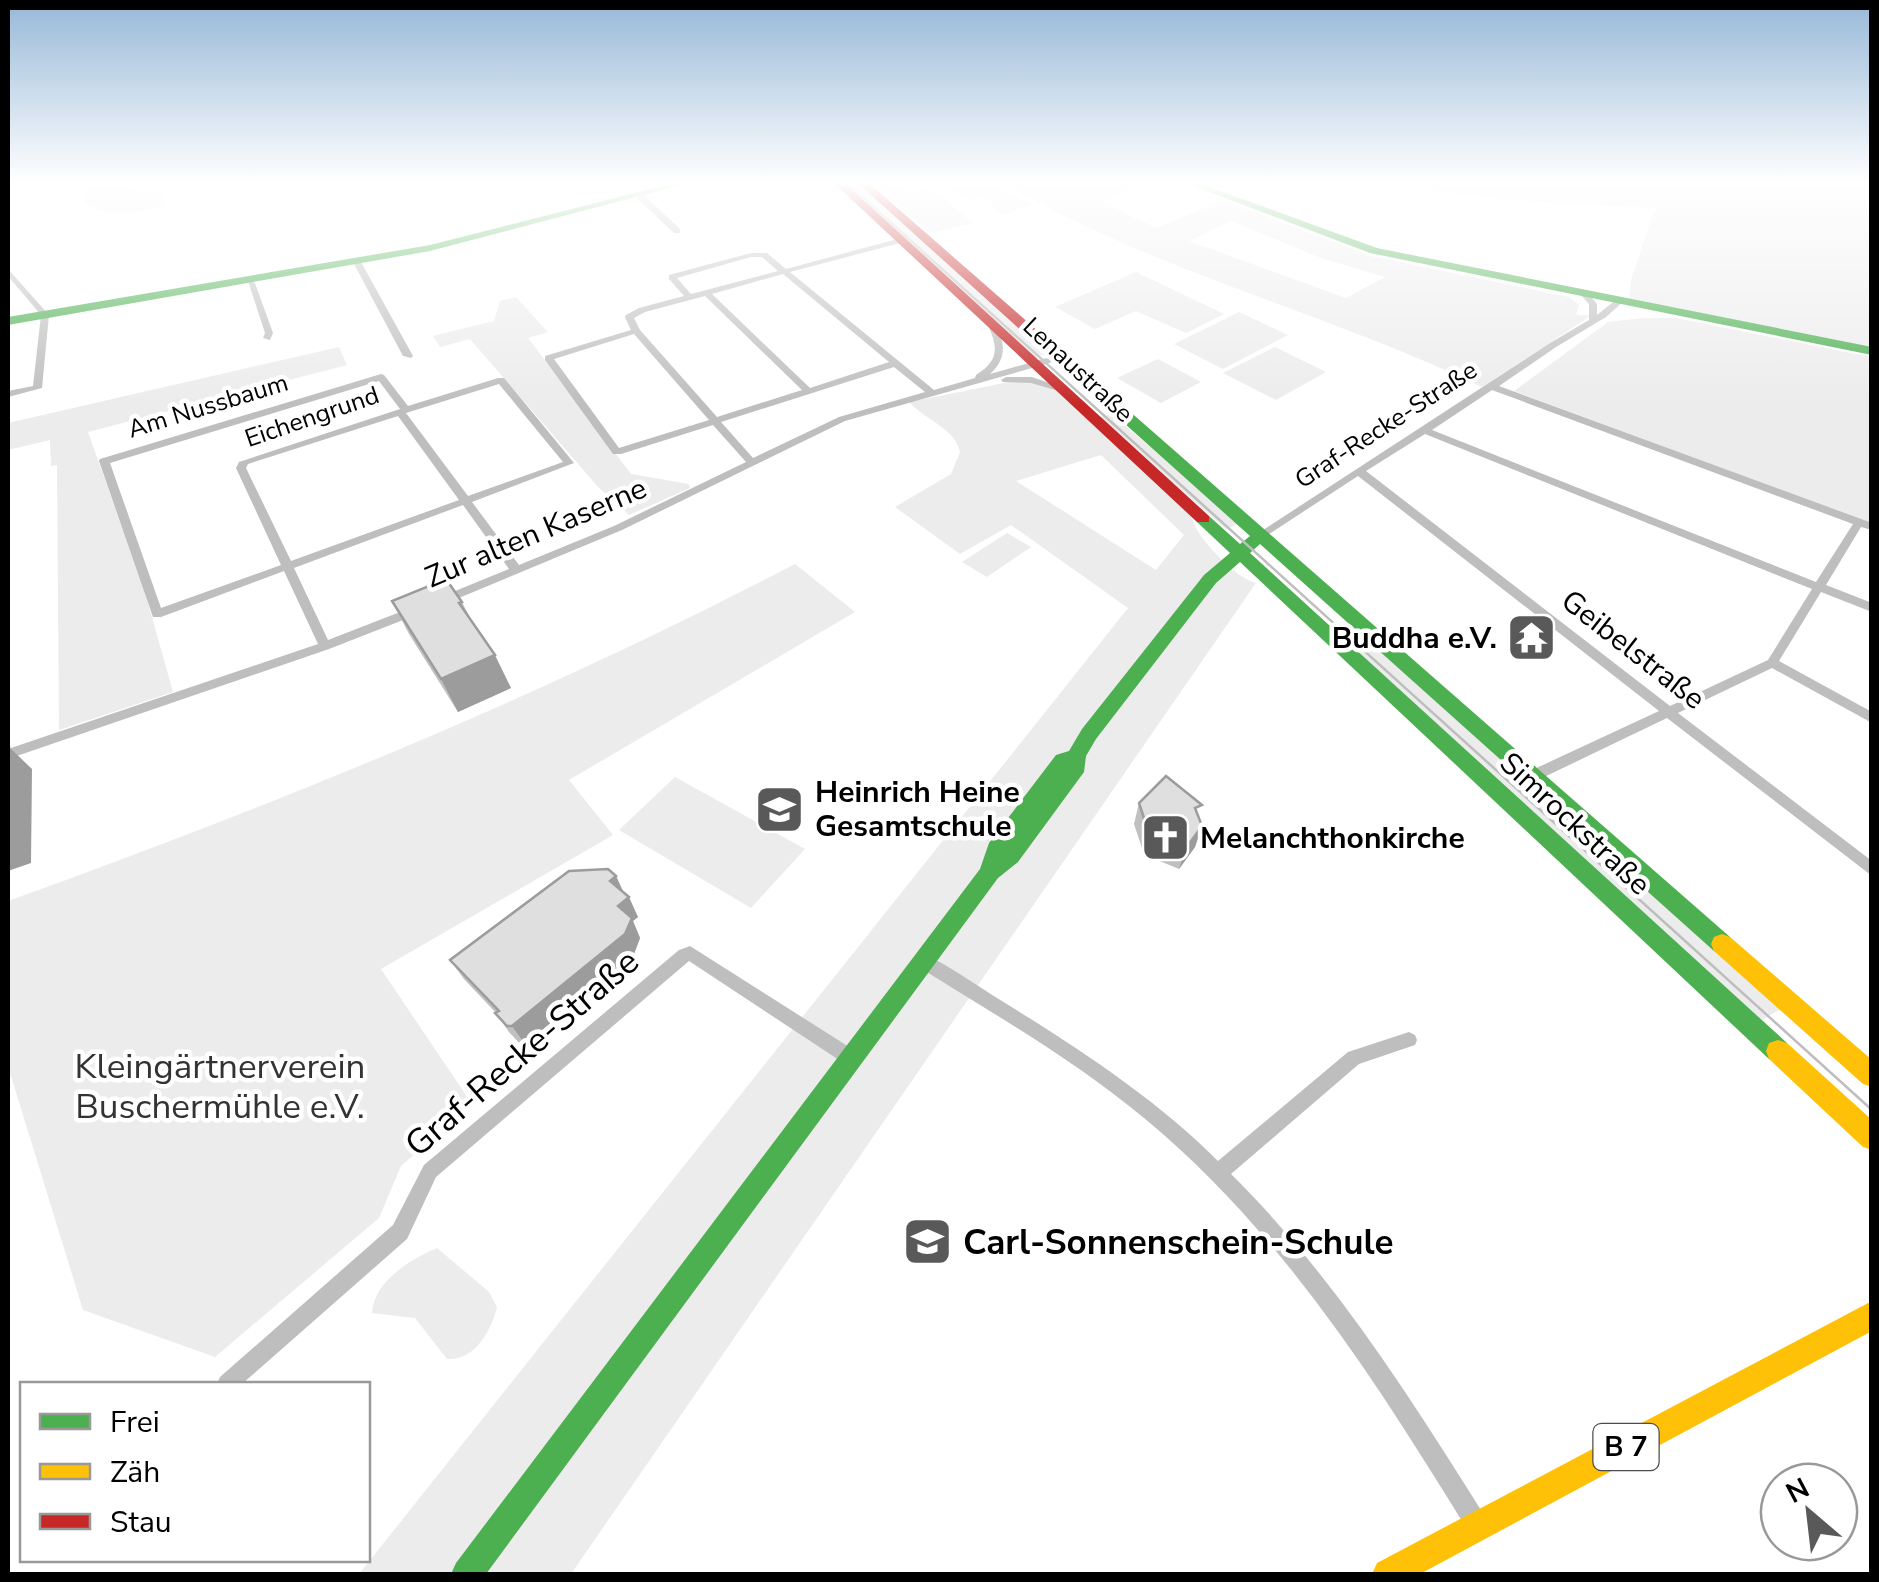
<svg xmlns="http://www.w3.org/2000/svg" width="1879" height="1582" viewBox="0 0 1879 1582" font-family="'Nunito Sans',sans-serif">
<rect width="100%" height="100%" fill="#fff"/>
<g fill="#ececec" fill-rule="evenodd">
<path d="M86,184H127L128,190L160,191L166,207C141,210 105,220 85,202Z"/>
<polygon points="845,184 859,184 1046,354 1034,358"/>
<polygon points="873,184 899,184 909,192 926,188 919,184 998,184 1005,187 1000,190 1031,204 1005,214 988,206 996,203 981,196 969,200 937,184 930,187 973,223 929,233"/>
<path d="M1005,184H1146L1100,202L1157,228L1222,200L1371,256L1569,297L1579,305L1576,315H1592L1482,387C1326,312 1156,272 1005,184ZM1231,221L1321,258L1385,277L1346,298L1189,241Z"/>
<polygon points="1359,184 1871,184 1871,347 1629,299 1631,280 1655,208 1541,202"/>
<polygon points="1136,272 1224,314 1186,333 1136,311 1095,329 1055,307"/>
<polygon points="516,297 548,332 528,338 631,474 689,484 690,488 629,515 598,487 470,339 440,347 433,336 494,321 500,301"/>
<polygon points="1239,312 1288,335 1223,369 1174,344"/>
<polygon points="1643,318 1676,318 1871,357 1871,524 1514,391 1608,322"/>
<polygon points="339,347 347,365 88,432 144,589 173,692 59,730 57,465 51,466 50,440 8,450 8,423"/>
<polygon points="1275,347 1326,372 1276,400 1223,373"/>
<polygon points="1158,359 1201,382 1161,403 1117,378"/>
<path d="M1019,380L1053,388L1191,516C1196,537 1235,578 1256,583L571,1574H359L1128,608L1011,525L960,554L895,507L951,474L960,452C955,428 925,420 909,402ZM1101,455L1184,535L1156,570L1016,481Z"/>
<polygon points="1111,414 1241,523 1226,529 1098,418"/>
<polygon points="1007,533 1031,547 987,577 962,562"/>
<path d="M795,564L855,612L569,780L613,835L381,969L472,1104L401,1166L379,1218L215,1357L83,1310L11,1076L8,1077V901C277,804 541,697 795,564Z"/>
<polygon points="1365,634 1784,1007 1762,1020 1345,645"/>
<polygon points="675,777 805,849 751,908 619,830"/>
<path d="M437,1248L489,1292L497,1307C491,1332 474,1361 447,1359L415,1318L372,1313C374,1281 411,1259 437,1248Z"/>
</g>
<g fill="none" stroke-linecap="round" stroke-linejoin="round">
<g fill="#bebebe" fill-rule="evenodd">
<polygon points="637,194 643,194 680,229 680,233 674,233 637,198"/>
<path d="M901,238H904V242L790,272L934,390L975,378L976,375C1000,360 998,347 987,323L991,320L994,321C1005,341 1008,358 990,374L1057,355L1062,358L1060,360L845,421L622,530L442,605L438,604V598L509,569L463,505L294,568L328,640L413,607H421L423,610L421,613L329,649L8,759V749L318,644L284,571L161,617H153L99,461L100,459L381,374L384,375L408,406L498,378H504L574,463L472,502L519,565L614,526L746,462L713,425L621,454H613L545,360V356L631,330L625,317L626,315L639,308L684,296L669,279V275L751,253H767L786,269ZM751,257H762L778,271L691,294L677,278ZM783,274L889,362L810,388L712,294ZM705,296L802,390L717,417L640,330L634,318L645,312ZM634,334L709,420L619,448L554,359ZM894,367L925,392L839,417L753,458L721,422ZM379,381L400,409L239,462L236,468L281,565L161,608L110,463ZM499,384L563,462L468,496L406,413ZM398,416L459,500L291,561L246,468L248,464Z"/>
<polygon points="354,260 361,262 413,356 411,358 403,356 353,262"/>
<polygon points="8,269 49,315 42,388 8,397 8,391 33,386 41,315 8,276"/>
<polygon points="248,281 255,283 273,333 270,340 263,338 265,333"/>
<path d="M1581,292H1587L1597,304V315L1617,299L1624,301L1606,317L1556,347L1499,386L1872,523V530L1861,527L1826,585L1872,603V612L1821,592L1779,661L1872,712V723L1772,668L1678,713L1872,861V876L1667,718L1540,779H1530L1528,775L1530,771L1659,711L1358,476L1266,536L1262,537L1257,534L1550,343L1589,320V304L1580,294ZM1492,390L1853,524L1816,582L1432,430ZM1425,434L1812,589L1768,660L1670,706L1366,471Z"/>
<polygon points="1006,377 1032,377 1067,389 1062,392 1031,383 1003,382 1001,380"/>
<polygon points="690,946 857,1052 859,1058 857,1064 851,1066 845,1064 689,961 436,1177 407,1239 242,1384 217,1384 220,1377 393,1225 424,1165 679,950"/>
<path d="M923,954C951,966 977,986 1002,1001C1078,1048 1155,1098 1218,1161L1348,1052L1409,1032L1415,1035L1417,1040L1415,1045L1359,1064L1231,1174C1333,1275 1410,1397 1486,1518L1489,1526L1486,1534L1478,1537L1470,1534C1377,1383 1282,1232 1144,1118C1074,1060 994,1014 917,966L915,961L917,956Z"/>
</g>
<g fill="#4caf50" fill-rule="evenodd">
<polygon points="670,184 685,184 430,251 8,325 8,317 430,245"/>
<polygon points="1188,184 1201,184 1377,248 1872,347 1872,355 1370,253"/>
<polygon points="1037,339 1047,339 1730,937 1733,944 1730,951 1722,954 1714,951 1260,544 1250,553 1787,1043 1790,1051 1787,1059 1778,1062 1769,1059 1240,562 1216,583 1096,739 1086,756 1084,772 1018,862 998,878 486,1574 451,1574 456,1563 980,869 989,843 1056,755 1069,751 1082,729 1204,575 1230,553 1197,522 1197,516 1209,516 1240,544 1250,536 1037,345"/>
</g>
<g fill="#ffc107" fill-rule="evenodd">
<polygon points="1722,934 1730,937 1872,1060 1872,1087 1863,1084 1714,951 1711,944 1714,937"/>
<polygon points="1778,1040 1787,1043 1872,1120 1872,1150 1863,1147 1769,1059 1766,1051 1769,1043"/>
<polygon points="1872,1301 1872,1331 1420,1574 1372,1574 1377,1563"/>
</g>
<g fill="#c62828" fill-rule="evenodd">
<polygon points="835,184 846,184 1209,516 1209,522 1197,522"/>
<polygon points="859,184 870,184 1047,339 1047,345 1037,345"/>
</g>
<polyline stroke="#bebebe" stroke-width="2.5" points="848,184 1872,1110"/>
</g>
<g fill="#c0c0c0">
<polygon points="392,601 462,602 471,620 511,688 458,712 409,634"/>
<polygon points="1139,803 1198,818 1202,826 1195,847 1179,869 1150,857 1146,847 1142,848 1134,824"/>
<polygon points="616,876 623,891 638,917 633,921 640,938 634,954 525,1044 520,1044 509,1032 496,1013 464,979 450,960"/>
</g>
<g fill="#9c9c9c">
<polygon points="495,655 511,688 458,712 441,679"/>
<polygon points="9,747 32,769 31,863 8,871"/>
<polygon points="1202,826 1195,847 1179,869 1186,848"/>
<polygon points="616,876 625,896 610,881"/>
<polygon points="629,897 638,917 633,921 640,938 634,954 525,1044 512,1026 618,906"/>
</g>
<g fill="#dfdfdf" stroke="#9c9c9c" stroke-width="2.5">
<polygon points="446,579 462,602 459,603 495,655 441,679 392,601"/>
<polygon points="8,747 9,747 8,795"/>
<polygon points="1166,776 1202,805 1195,808 1202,826 1186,848 1156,836 1152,826 1147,827 1139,803"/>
<polygon points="608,869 616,876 610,881 629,897 618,906 632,918 625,934 512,1026 507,1026 495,1013 499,1011 450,960 569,871"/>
</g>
<linearGradient id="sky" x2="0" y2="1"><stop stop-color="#97b8d8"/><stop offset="0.45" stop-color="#fff"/><stop offset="1" stop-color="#fff" stop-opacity="0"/></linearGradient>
<rect width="1879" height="405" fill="url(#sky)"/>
<defs>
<symbol id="temple-square" viewBox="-11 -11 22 22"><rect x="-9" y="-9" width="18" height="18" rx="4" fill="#595959" stroke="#fff"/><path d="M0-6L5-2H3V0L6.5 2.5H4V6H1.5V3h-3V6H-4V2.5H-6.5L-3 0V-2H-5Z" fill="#fff"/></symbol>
<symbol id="school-square" viewBox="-11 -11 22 22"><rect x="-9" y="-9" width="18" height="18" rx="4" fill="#595959" stroke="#fff"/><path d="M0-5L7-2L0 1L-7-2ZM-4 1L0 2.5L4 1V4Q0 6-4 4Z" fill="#fff"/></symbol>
<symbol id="church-square" viewBox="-11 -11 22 22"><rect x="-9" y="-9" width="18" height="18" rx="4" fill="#595959" stroke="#fff"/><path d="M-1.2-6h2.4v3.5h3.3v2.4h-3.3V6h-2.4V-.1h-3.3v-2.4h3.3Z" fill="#fff"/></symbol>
</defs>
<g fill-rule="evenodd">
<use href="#temple-square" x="1504" y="610" width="55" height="55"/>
<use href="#school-square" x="752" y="782" width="55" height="55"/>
<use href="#church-square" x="1138" y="810" width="55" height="55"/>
<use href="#school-square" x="900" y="1214" width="55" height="55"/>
</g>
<g text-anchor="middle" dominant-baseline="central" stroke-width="9" stroke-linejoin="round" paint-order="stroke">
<g font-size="25" fill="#000" stroke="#fff">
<text transform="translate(1078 370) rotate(43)">Lenaustraße</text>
<text transform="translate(208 406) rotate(-17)">Am Nussbaum</text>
<text transform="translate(312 417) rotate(-19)">Eichengrund</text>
<text transform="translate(1386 425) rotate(-33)">Graf-Recke-Straße</text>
</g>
<rect fill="#fff" stroke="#4c4c4c" stroke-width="2.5" x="1593.5" y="1424" width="65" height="46" rx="8"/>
<g font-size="28" font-weight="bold" fill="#000">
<text x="1626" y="1447">B 7</text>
</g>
<g font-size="30" fill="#000" stroke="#fff">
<text transform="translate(536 533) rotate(-23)">Zur alten Kaserne</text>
<text transform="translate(1633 650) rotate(38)">Geibelstraße</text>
<text transform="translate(1575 824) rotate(43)">Simrockstraße</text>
</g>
<g font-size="30" font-weight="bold" fill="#000" stroke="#fff" text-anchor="start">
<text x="1497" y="638" text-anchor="end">Buddha e.V.</text>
<text x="815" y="792">Heinrich Heine<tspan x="815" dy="34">Gesamtschule</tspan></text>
<text x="1200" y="838">Melanchthonkirche</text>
</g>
<g font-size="35" fill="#000" stroke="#fff">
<text transform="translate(522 1053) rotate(-41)">Graf-Recke-Straße</text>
</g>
<g font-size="35" fill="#333" stroke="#fff">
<text x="220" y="1066">Kleingärtnerverein<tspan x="220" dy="40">Buschermühle e.V.</tspan></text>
</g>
<g font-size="35" font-weight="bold" fill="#000" stroke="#fff" text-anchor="start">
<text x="963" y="1242">Carl-Sonnenschein-Schule</text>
</g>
</g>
<rect width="1879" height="1582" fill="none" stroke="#000000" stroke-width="20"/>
<rect x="20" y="1382" width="350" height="180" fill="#ffffff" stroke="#999999" stroke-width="2.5"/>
<rect x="40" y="1414" width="50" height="15" fill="#4caf50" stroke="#999999" stroke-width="2.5"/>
<text x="110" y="1432" font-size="30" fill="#000000">Frei</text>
<rect x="40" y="1464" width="50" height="15" fill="#ffc107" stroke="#999999" stroke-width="2.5"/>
<text x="110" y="1482" font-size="30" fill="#000000">Zäh</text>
<rect x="40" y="1514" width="50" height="15" fill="#c62828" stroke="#999999" stroke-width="2.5"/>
<text x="110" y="1532" font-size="30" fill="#000000">Stau</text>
<g transform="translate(1809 1512) rotate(332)"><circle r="48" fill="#ffffff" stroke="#999999" stroke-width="2.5"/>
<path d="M0-8L18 38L0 25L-18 38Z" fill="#595959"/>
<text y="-15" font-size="28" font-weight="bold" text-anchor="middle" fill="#000000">N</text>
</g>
</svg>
